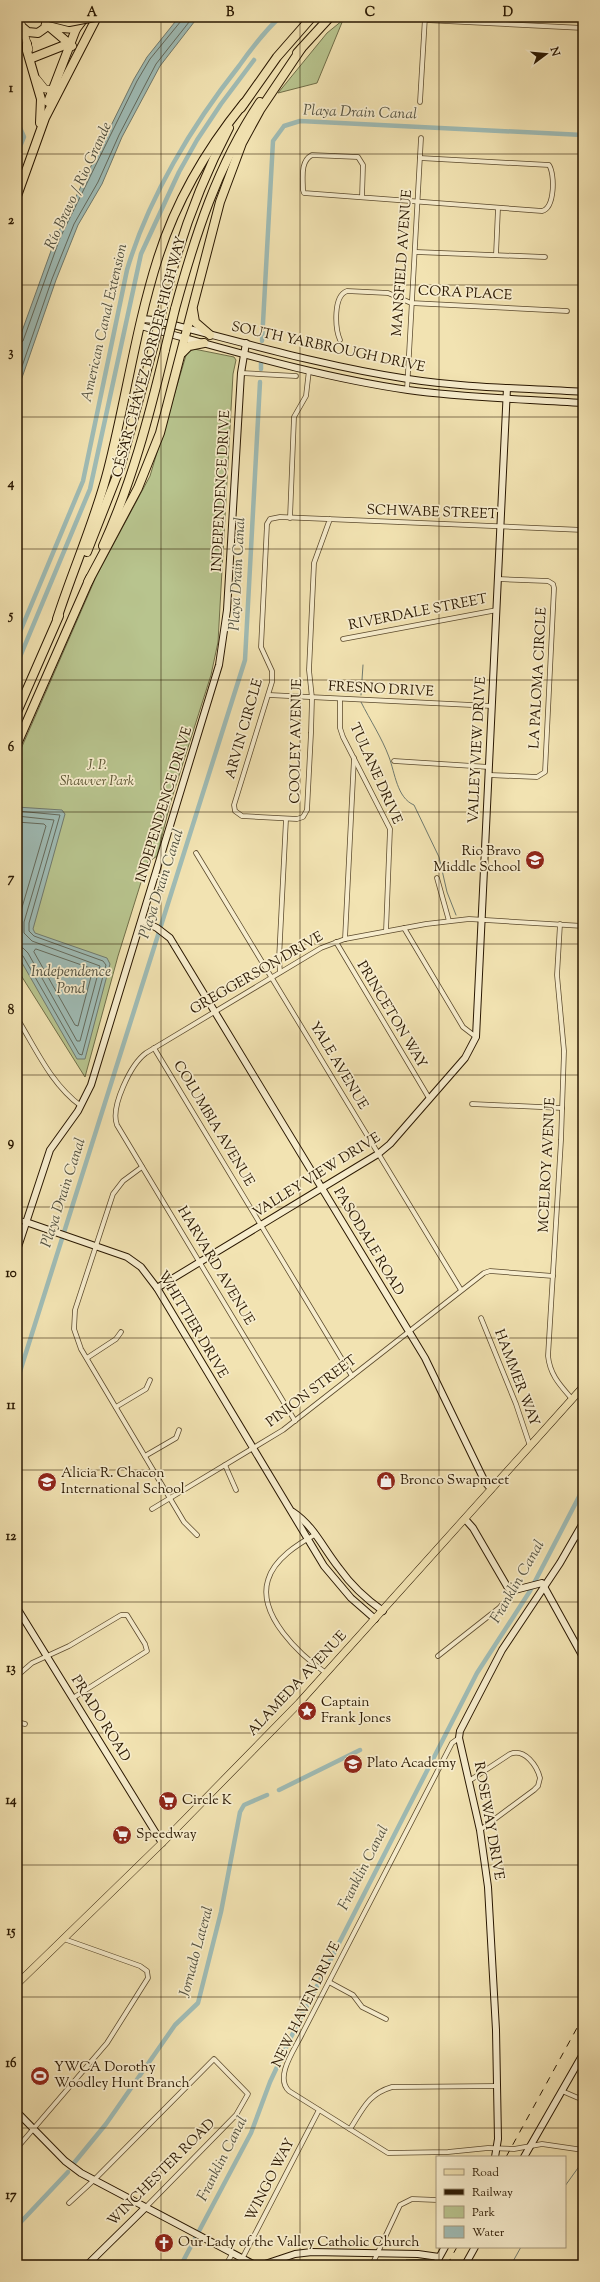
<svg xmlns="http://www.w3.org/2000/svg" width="600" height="2282" viewBox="0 0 600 2282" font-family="'Sorts Mill Goudy',serif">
<rect width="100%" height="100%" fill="#f2e3b2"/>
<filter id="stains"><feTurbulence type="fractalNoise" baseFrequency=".005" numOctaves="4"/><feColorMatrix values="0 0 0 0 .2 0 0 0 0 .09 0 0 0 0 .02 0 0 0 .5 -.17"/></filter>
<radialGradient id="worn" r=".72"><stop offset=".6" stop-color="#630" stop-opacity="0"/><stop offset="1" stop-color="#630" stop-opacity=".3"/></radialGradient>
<g fill="#b8c48e" stroke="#706e48">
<polygon points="343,20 317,83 278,93 327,33"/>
<polygon points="194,349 234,357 236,360 233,374 218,642 211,675 170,804 157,856 147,863 118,956 85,1077 17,969 17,758 96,577 150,476 187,352"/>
<polygon points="428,2259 432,2262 431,2265 403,2265 406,2260"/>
</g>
<g fill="#9fbcb6" stroke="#707a6e">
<polygon points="179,17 198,17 160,66 122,137 102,184 78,225 56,280 17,392 17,345 56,237 134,79 147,57"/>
<polygon points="17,807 62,810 65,814 33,929 35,933 107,958 110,964 85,1059 77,1059 17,954"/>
</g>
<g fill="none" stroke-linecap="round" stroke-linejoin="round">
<g stroke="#646a5c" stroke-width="1">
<polyline points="17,344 23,341 60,238 137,81 150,59 181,21 182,17"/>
<polyline points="17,381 52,279 74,224 98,182 119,135 156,64 193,17"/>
<polyline points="17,811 60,815 29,923 29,931 34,936 103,961 106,965 82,1055 79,1054 23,956 17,952"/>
<polyline points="17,816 54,820 24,922 24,933 32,941 100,966 80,1041 77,1041 28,953 23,948 17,947"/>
<polyline points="17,822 44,824 46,826 18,921 18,932 21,939 17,941"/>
<polygon points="36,949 93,969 78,1026 75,1025 34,952"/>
</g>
<g stroke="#707a6e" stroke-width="1">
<polyline points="361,695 363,665"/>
<path d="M361,702C370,720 382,738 389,757C395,773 397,798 414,805L439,857L447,892L456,915"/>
<polyline points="565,2186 583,2161"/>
<polyline points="511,2265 521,2247"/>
</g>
<g stroke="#9fbcb6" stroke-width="4.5">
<polyline points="17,121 24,137 17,154"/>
<polyline points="262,341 273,141 284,126 300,121 583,135"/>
<polyline points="261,369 261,363"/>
<path d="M17,639L83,481L127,270C148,198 193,124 239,66C251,49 265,31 280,17"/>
<polyline points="17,664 90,489 141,254 179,172 197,140 221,104 254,60"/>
<polyline points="17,1381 245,660 260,382"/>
<polyline points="279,1790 360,1750"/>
<polyline points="74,2163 106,2124 175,2025 198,2003 221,1912 240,1812 244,1805 267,1795"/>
<polyline points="17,2226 68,2172"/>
<polyline points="181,2265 251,2133 270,2082 291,2037 477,1673 530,1591 583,1489"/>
</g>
<defs>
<g id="street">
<polyline points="425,20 583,28"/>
<polyline points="420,102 425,17"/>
<path d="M362,197L363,165L358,157L312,155C300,161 303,178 303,190L304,193L542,211C555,208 555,174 549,165L420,158"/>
<polyline points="416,252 545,257"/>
<polyline points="496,255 498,208"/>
<path d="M340,340C335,328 333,296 347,291L388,293L411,303L567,311"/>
<polyline points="241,373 296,376"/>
<polyline points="407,390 421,138"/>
<polyline points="290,518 294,417 306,396 309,370"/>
<polyline points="330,519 314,563 309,670 312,698 311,733 307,810 303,817 297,819 242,816 235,811 234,805 272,682 272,671 261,647 267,524 270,519 280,517 583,530"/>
<polyline points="343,639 497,610"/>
<polyline points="269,695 492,706"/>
<polyline points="340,699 340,728 343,737 390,829 386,931"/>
<polyline points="394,761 489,767"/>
<polyline points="489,775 537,777 545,772 554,588 553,584 548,581 498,579"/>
<polyline points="196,853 461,1290"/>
<polyline points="437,878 449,921"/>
<path d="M560,924L557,975L564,1051L561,1140L548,1356C550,1375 560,1385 572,1399"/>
<polyline points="404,928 463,1027 476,1037"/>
<polyline points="345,939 354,758"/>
<polyline points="336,942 429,1098"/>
<polyline points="280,972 279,959 286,819"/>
<path d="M17,1018C36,1049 51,1084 81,1106"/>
<polyline points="154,1048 352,1376"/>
<polyline points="472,1104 562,1108"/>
<polyline points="142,1167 123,1181 113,1194 75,1310 74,1329 81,1349 184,1522 197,1535"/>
<polyline points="17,1219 26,1222"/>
<polyline points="481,1318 516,1404 530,1446"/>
<polyline points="87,1358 116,1339 121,1332"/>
<polyline points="116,1407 146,1389 150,1380"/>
<path d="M295,1421L117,1125C110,1107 131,1064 146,1053L321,948L345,939L426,924L469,919L583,926"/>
<polyline points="145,1456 176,1438 179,1430"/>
<polyline points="225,1465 236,1490"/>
<polyline points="152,1509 283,1430 484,1273 490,1271 553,1276"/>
<path d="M316,1534C298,1544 274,1559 268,1580C257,1615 300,1655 326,1673"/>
<polyline points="576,1536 583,1540"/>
<polyline points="438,1656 499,1608 515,1590"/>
<polyline points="17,1676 32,1663 69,1646 121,1615 127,1615 145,1644 147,1651 73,1698"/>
<polyline points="17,1722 25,1724"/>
<path d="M459,1738L452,1743L302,2034C295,2049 274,2077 289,2091L388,2153L448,2152L488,2148L514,2149L542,2144L583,2150"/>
<path d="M469,1781L510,1754C525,1748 537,1766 540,1778L538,1786L534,1790L480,1830"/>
<polyline points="329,1982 353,1995 362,2007 386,2019"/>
<polyline points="562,2091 583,2100"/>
<path d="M350,2129C363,2109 368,2094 392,2087L497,2086"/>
<polyline points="17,2148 107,2043 148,1978 147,1971 140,1966 64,1939"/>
<polyline points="69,2203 94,2180 214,2059 248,2094 236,2115 145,2208"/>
<polyline points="242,2259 319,2110"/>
<polyline points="226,2265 232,2254"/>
<polyline points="372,2265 400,2205 412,2199 437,2200"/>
</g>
<g id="secondary">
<path d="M142,319L154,320C238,341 322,366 408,379C466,388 524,388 583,392"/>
<path d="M141,326C229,350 318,377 408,390C466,398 525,399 583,403"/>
<polyline points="143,921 157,928 170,938 425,1358 485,1482 491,1489"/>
<polyline points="26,1222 127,1257 141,1267 157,1288 324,1566 351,1598 375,1619"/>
<polyline points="17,1250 50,1150 78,1111 91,1085 219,665 227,610 241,373 246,343"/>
<polyline points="157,1288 378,1154 390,1144 465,1058 476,1037 507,388"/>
<path d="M293,1512C314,1526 323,1548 339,1568C351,1585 366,1599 383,1611"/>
<polyline points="465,1519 473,1528 508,1588 515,1590 542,1583 583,1657"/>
<polyline points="17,1608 162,1843"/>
<polyline points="17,2112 65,2161 81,2173 255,2265"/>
<polyline points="495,2157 498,2139 496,2030 488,1887 480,1830 459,1738 460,1731 502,1650 560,1563 583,1523"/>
<polyline points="524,2157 583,2054"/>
<polyline points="87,2265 145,2208"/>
<polyline points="262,2265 295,2254 312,2252 418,2254 439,2257"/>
<polyline points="435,2265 445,2247"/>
<polyline points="465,2265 475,2247"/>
</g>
<g id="primary">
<polyline points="19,17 29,49"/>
<polyline points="37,79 45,89 57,90"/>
<polyline points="17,1984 162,1843 299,1703 583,1387"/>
</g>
<g id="highway">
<polyline points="52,21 61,28 76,29"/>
<polyline points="46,24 72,46"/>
<polyline points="22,27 28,32 38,33 45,28 47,20"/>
<polyline points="27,44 27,51 41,99 40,123"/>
<polyline points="297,53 330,17"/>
<polyline points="32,58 70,43"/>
<polyline points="48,102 76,29 85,17"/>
<polyline points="241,108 277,57 312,17"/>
<polyline points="17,196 45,118 97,17"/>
<path d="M163,306C178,243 199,185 229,128"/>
<path d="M175,309C195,236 217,166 260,102"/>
<polyline points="193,310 195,322 210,335"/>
<polyline points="182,353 189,346 204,343"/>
<path d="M103,546C132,482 149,417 165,350"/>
<polyline points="87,552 120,468 153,348"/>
<polyline points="88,582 138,488 160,433 220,202 242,143 260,110 301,49"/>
<path d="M57,619C73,569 95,521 108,470C126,400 136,327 158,258C176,201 206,150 244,103"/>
<polyline points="17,712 59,616"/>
<polyline points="17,744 90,578"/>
</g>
</defs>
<use href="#street" stroke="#5b4a2d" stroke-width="5.5"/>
<use href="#secondary" stroke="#291701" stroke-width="8"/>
<use href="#primary" stroke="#291701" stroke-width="8"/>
<use href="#highway" stroke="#291701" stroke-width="10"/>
<use href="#street" stroke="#f7edcd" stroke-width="4"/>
<use href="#secondary" stroke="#f7edcd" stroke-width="6"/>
<use href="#primary" stroke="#f2e3b2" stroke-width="7"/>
<use href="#highway" stroke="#f2e3b2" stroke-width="8"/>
<g stroke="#291701" stroke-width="1" stroke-dasharray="7 7" stroke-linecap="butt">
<polyline points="506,2157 583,2017"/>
<polyline points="447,2265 457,2247"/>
</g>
<defs>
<g id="highway-bridge">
<polyline points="49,17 69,22 95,17"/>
<polyline points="153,348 163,306"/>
<polyline points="165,350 175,309"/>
</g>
</defs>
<use href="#highway-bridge" stroke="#291701" stroke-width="10" stroke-linecap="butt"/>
<use href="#highway-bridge" stroke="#f2e3b2" stroke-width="8"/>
</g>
<path fill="none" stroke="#291701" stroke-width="1" stroke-opacity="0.55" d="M161,17V2265M300,17V2265M439,17V2157M17,154H583M17,285H583M17,417H583M17,549H583M17,680H583M17,812H583M17,944H583M17,1075H583M17,1207H583M17,1338H583M17,1470H583M17,1602H583M17,1733H583M17,1865H583M17,1997H583M17,2128H583M439,2247V2265"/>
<defs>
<symbol id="school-disc" viewBox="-11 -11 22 22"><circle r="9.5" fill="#8f2418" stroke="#f7edcd"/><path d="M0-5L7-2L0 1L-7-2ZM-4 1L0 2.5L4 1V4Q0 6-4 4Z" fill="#fff"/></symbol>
<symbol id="shop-disc" viewBox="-11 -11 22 22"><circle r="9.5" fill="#8f2418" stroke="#f7edcd"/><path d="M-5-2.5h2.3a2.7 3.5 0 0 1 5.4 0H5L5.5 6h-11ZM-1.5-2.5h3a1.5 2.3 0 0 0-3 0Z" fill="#fff"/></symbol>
<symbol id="sight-disc" viewBox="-11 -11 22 22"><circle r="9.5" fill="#8f2418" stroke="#f7edcd"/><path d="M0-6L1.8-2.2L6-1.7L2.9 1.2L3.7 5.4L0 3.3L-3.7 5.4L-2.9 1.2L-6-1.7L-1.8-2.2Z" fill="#fff"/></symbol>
<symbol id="supermarket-disc" viewBox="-11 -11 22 22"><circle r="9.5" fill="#8f2418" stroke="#f7edcd"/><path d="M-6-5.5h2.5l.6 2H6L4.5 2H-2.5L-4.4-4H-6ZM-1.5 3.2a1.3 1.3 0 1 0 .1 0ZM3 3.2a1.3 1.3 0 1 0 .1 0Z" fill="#fff"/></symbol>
<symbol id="stadium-disc" viewBox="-11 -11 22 22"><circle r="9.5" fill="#8f2418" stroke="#f7edcd"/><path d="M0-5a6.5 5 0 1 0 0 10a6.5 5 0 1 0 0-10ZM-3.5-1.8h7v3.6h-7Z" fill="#fff"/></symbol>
<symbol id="church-disc" viewBox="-11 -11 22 22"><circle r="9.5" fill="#8f2418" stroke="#f7edcd"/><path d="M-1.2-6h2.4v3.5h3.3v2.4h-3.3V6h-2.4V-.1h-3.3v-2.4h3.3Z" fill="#fff"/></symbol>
</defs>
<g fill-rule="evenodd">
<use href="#school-disc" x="524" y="849" width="22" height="22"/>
<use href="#shop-disc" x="375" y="1470" width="22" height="22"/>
<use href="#school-disc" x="36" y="1471" width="22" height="22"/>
<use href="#sight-disc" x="296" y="1700" width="22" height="22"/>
<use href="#school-disc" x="342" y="1753" width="22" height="22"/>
<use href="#supermarket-disc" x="157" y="1790" width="22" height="22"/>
<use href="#supermarket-disc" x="111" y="1824" width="22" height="22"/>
<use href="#stadium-disc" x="29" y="2065" width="22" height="22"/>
<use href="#church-disc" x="153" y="2232" width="22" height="22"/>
</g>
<g text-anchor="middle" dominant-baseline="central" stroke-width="3.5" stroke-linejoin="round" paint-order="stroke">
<g font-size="14" fill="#291701" stroke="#f7edcd">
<text transform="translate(403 263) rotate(-86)">MANSFIELD AVENUE</text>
<text transform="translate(465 294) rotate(3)">CORA PLACE</text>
<text transform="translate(328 348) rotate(12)">SOUTH YARBROUGH DRIVE</text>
<text transform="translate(150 357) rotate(-75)">CÉSAR CHÁVEZ BORDER HIGHWAY</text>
<text transform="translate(222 491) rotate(-87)">INDEPENDENCE DRIVE</text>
<text transform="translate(432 513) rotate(2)">SCHWABE STREET</text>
<text transform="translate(418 613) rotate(-11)">RIVERDALE STREET</text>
<text transform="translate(539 678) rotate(-87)">LA PALOMA CIRCLE</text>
<text transform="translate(381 690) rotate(3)">FRESNO DRIVE</text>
<text transform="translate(245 729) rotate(-74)">ARVIN CIRCLE</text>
<text transform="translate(297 741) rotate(-89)">COOLEY AVENUE</text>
<text transform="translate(478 750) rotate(-87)">VALLEY VIEW DRIVE</text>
<text transform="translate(375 774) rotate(66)">TULANE DRIVE</text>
<text transform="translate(165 805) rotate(-73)">INDEPENDENCE DRIVE</text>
<text transform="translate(257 974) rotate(-30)">GREGGERSON DRIVE</text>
<text transform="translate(391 1015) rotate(59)">PRINCETON WAY</text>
<text transform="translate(338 1066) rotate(59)">YALE AVENUE</text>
<text transform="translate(213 1124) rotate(59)">COLUMBIA AVENUE</text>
<text transform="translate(548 1165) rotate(-87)">MCELROY AVENUE</text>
<text transform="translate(317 1176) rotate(-32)">VALLEY VIEW DRIVE</text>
<text transform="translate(368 1242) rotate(59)">PASODALE ROAD</text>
<text transform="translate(215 1266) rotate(59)">HARVARD AVENUE</text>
<text transform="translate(192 1325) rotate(59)">WHITTIER DRIVE</text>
<text transform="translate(516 1378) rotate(69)">HAMMER WAY</text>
<text transform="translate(312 1392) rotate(-37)">PINION STREET</text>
<text transform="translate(298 1684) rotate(-47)">ALAMEDA AVENUE</text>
<text transform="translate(100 1719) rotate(58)">PRADO ROAD</text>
<text transform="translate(488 1821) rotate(80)">ROSEWAY DRIVE</text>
<text transform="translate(307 2005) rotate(-64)">NEW HAVEN DRIVE</text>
<text transform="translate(162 2173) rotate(-45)">WINCHESTER ROAD</text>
<text transform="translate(271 2180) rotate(-63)">WINGO WAY</text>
</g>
<g font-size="14" font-style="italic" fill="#5b5432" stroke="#f7edcd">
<text x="97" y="766">J. P.<tspan x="97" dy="16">Shawver Park</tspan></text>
</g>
<g font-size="14" fill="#291701" stroke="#f7edcd" text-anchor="start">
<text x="521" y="852" text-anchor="end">Rio Bravo<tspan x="521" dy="16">Middle School</tspan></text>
<text x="61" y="1474">Alicia R. Chacon<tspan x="61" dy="16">International School</tspan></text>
<text x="400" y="1481">Bronco Swapmeet</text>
<text x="321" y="1703">Captain<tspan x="321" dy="16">Frank Jones</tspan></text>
<text x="367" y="1764">Plato Academy</text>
<text x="182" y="1801">Circle K</text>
<text x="136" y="1835">Speedway</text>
<text x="54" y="2068">YWCA Dorothy<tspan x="54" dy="16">Woodley Hunt Branch</tspan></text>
<text x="178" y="2243">Our Lady of the Valley Catholic Church</text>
</g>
<g font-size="15" font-style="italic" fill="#525140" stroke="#f7edcd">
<text transform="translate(360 113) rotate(2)">Playa Drain Canal</text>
<text transform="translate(79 186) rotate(-65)">Río Bravo / Rio Grande</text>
<text transform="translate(105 323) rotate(-77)">American Canal Extension</text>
<text transform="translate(238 574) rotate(-87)">Playa Drain Canal</text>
<text transform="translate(162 884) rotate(-72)">Playa Drain Canal</text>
<text x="71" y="972">Independence<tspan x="71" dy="17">Pond</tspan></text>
<text transform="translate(64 1193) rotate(-72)">Playa Drain Canal</text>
<text transform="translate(518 1582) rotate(-60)">Franklin Canal</text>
<text transform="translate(364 1868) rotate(-63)">Franklin Canal</text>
<text transform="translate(197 1952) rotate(-75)">Jornado Lateral</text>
<text transform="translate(223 2159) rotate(-63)">Franklin Canal</text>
</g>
</g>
<rect width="600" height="2282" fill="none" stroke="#f2e3b2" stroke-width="44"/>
<rect x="436" y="2156" width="130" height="92" fill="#f7edcd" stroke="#a5977b"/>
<rect x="444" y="2169" width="20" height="6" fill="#f2e3b2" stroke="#a5977b"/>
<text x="472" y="2176" font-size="12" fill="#291701">Road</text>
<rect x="444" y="2189" width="20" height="6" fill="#291701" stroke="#a5977b"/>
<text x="472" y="2196" font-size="12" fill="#291701">Railway</text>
<rect x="444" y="2206" width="20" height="12" fill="#b8c48e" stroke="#a5977b"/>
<text x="472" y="2216" font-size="12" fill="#291701">Park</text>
<rect x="444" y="2226" width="20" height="12" fill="#9fbcb6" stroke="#a5977b"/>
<text x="472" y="2236" font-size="12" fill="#291701">Water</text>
<g transform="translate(546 54) rotate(74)" stroke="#f7edcd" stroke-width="3" paint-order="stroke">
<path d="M0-3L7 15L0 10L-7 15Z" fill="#291701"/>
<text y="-6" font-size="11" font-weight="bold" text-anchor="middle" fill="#291701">N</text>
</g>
<rect x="22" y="22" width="556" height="2238" fill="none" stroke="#291701" stroke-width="1.5"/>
<g font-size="13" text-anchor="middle" font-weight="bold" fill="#291701">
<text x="92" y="16">A</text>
<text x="230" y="16">B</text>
<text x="370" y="16">C</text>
<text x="508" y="16">D</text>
<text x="11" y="92">1</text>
<text x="11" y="224">2</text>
<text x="11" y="356">3</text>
<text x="11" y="487">4</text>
<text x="11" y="619">5</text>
<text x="11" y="751">6</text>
<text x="11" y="882">7</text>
<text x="11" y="1014">8</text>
<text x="11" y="1146">9</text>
<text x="11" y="1277">10</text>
<text x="11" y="1409">11</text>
<text x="11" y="1540">12</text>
<text x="11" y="1672">13</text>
<text x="11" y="1804">14</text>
<text x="11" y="1935">15</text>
<text x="11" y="2067">16</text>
<text x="11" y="2199">17</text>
</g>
<rect width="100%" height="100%" filter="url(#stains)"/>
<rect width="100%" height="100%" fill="url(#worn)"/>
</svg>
